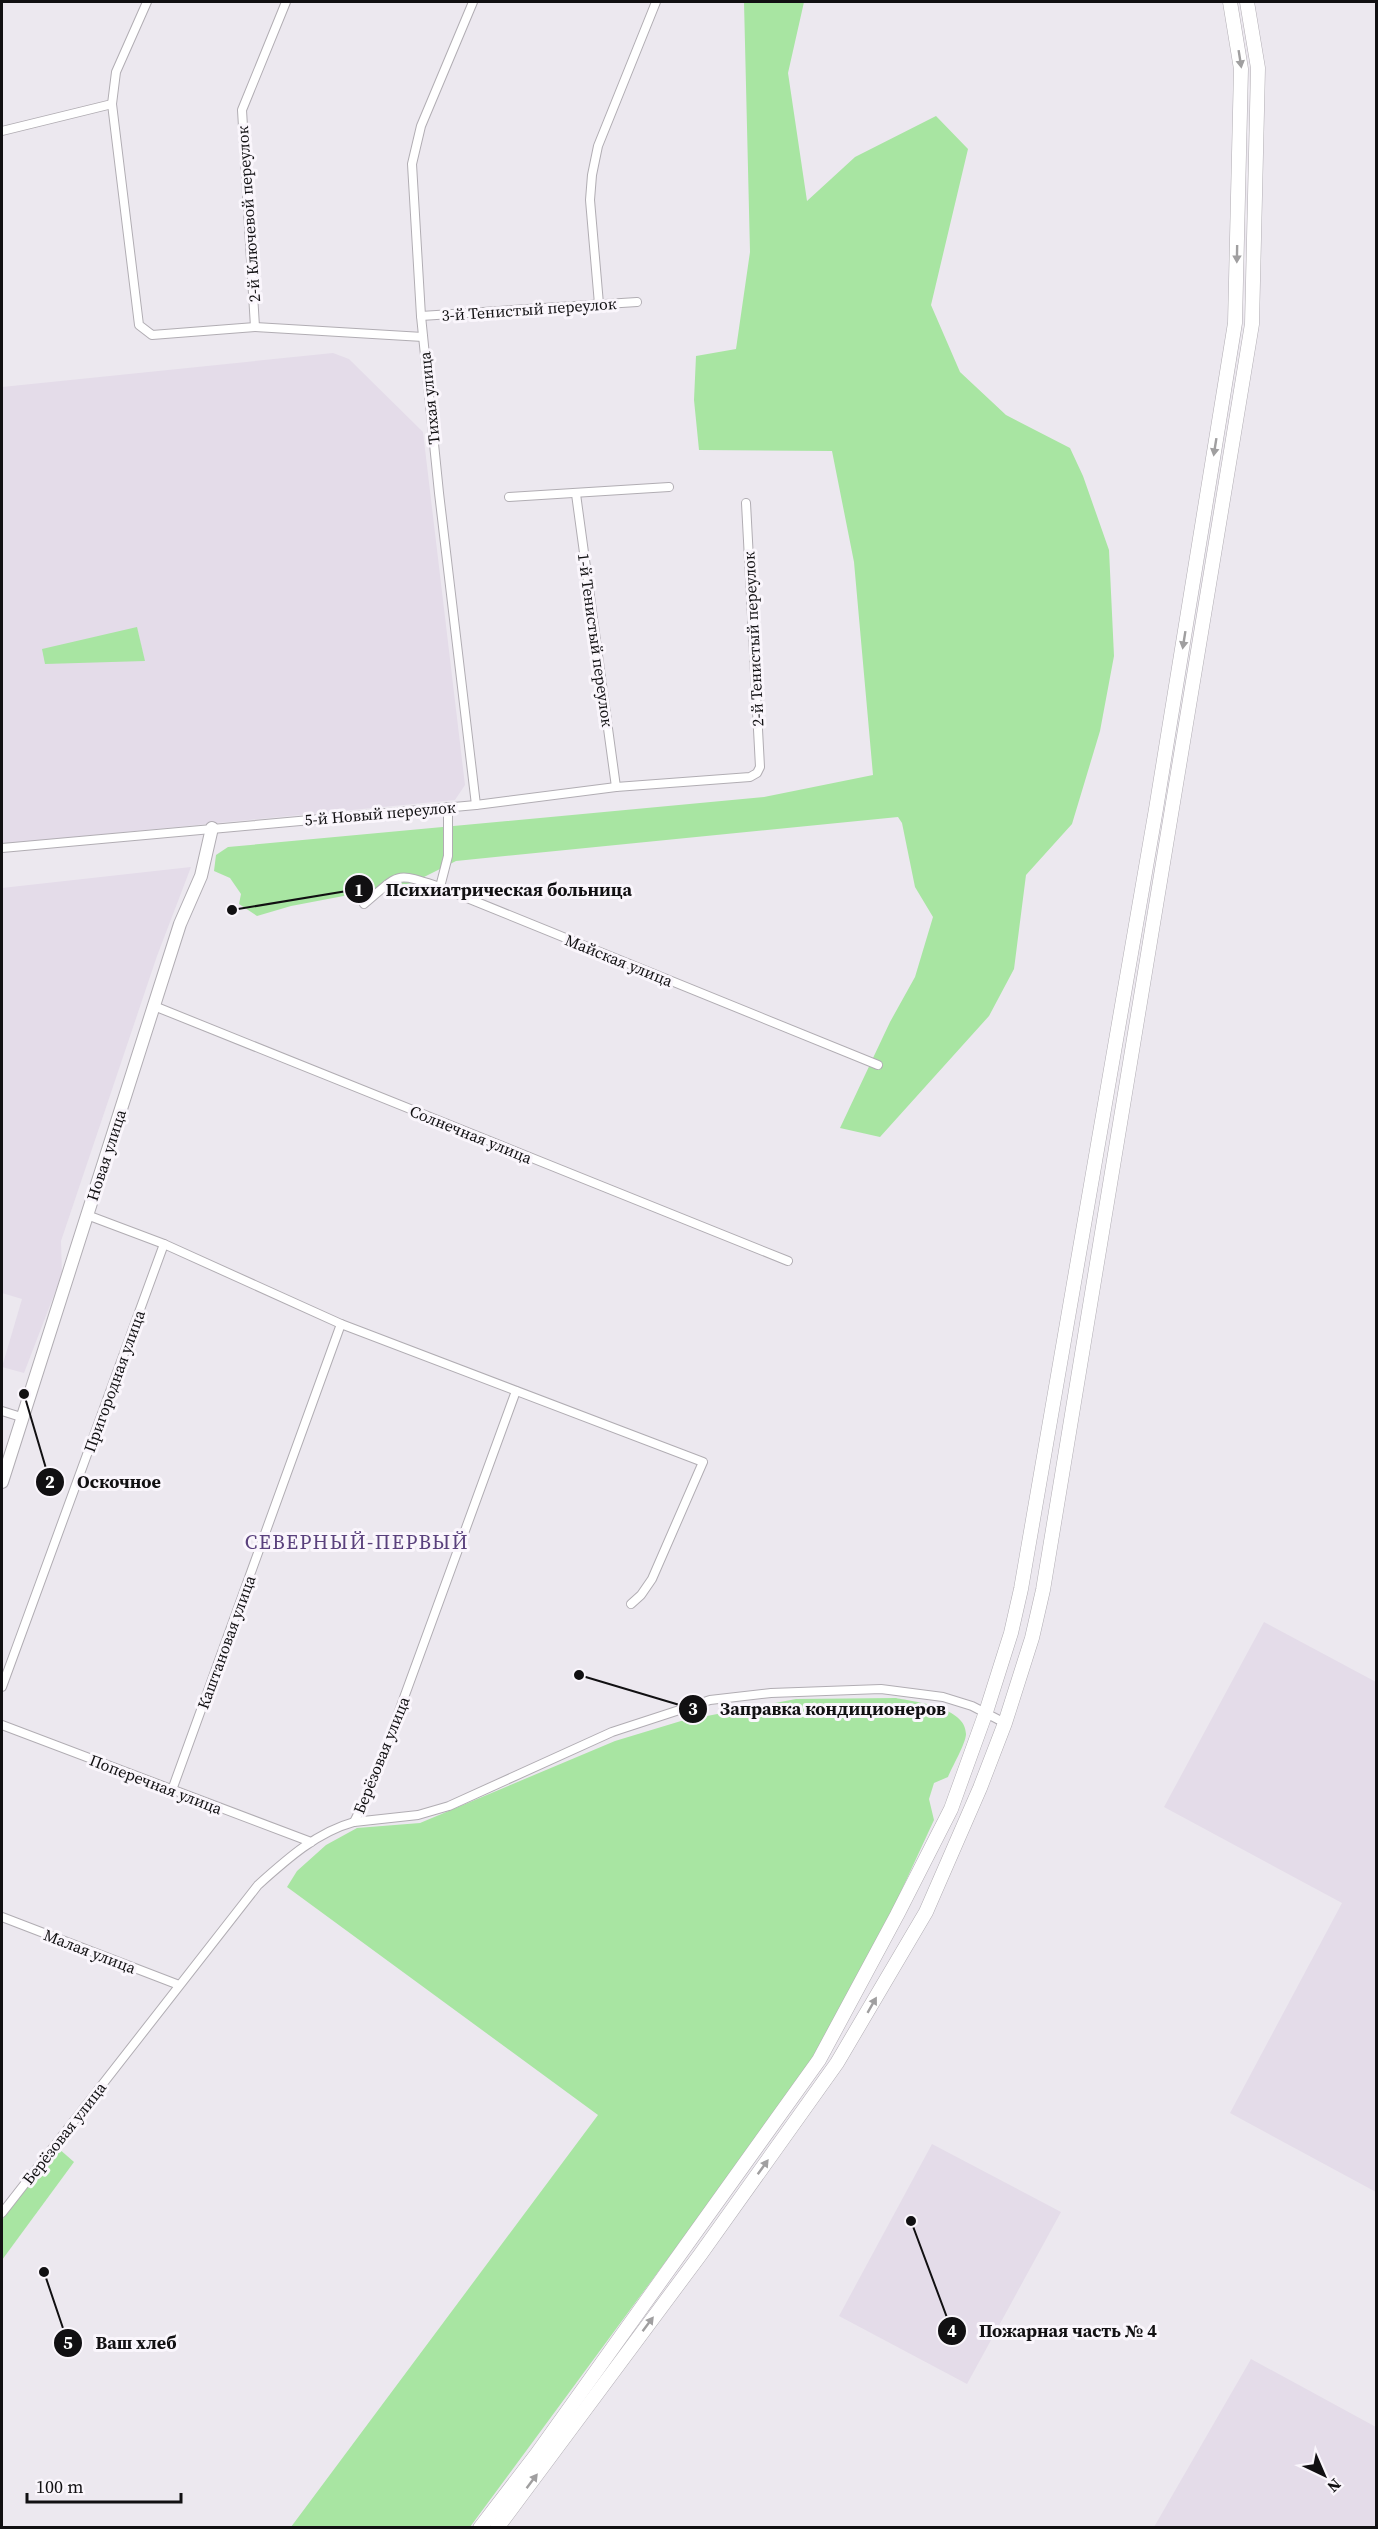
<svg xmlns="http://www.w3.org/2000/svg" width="1378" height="2529" viewBox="0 0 1378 2529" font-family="'Source Serif 4',serif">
<rect width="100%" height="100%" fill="#ece8ef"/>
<g fill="#e4dce9">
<polygon points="333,353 349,359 423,432 465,785 455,800 2,844 2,387"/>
<polygon points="191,867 157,956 61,1241 62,1274 24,1373 2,1367 22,1299 2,1293 2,888"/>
<polygon points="1264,1622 1376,1682 1376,2192 1230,2113 1342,1903 1164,1807"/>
<polygon points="932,2144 1061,2212 967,2384 839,2316"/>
<polygon points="1251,2359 1376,2427 1376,2527 1154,2527"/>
</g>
<g fill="#a8e5a2">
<polygon points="744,2 804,2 788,73 807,201 855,157 936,116 968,149 931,305 960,372 1006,415 1070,448 1083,476 1109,550 1114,656 1100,731 1072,824 1026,875 1014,969 989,1016 880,1137 840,1128 890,1022 915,977 933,917 915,887 902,823 898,817 456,861 412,883 291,906 257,916 239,904 241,894 230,878 214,871 216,855 228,847 764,797 873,775 854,562 832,451 699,450 694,400 696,356 736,349 750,252"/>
<polygon points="137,627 145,661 45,664 42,649"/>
<path d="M896,1698C915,1702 966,1707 966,1734C966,1743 952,1767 948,1777L934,1783L929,1799L934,1820L891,1913L809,2067L470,2527H291L598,2115L287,1887L297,1871L326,1845L357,1828L420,1823L615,1741L681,1721L796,1699Z"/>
<polygon points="58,2148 74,2162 2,2260 2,2220"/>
</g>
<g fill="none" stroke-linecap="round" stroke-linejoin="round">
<defs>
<g id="street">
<polyline points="147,2 116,72 112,104 139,325 152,335 255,327 423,337"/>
<polyline points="473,2 421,126 412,164 421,316 439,493 476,805"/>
<polyline points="2,131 112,104"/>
<polyline points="599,304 590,200 592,175 598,146 656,2"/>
<polyline points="421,316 637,302"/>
<polyline points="255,327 242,110 286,2"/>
<polyline points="576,494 616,787"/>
<polyline points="509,497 669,487"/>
<polyline points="2,848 476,805 616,787 750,777 757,773 760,767 746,503"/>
<polyline points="440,887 448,856 448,807"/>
<path d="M364,904C401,873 394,872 440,887L878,1065"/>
<polyline points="154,1006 788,1261"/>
<polyline points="87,1215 164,1244 341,1324 703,1462 652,1579 641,1595 631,1604"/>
<polyline points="2,1411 21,1417"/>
<polyline points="2,1687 164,1244"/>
<polyline points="2,1725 311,1842"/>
<polyline points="172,1790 341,1324"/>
<polyline points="354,1822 418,1815 449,1806 612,1732 710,1700 771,1693 881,1689 943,1697 972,1706 1005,1723"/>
<polyline points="2,1917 179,1985"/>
<path d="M2,2213L258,1885C287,1859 317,1832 354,1822L371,1788L516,1391"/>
</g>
<polyline id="secondary" points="2,1482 180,924 201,876 212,828"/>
<g id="primary">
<polyline points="480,2528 536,2455 819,2060 897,1915 951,1809 986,1712 1011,1633 1021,1589 1156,809 1235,323 1241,69 1230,2"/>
<polyline points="497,2528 700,2255 837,2063 926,1912 980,1788 1005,1723 1032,1638 1043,1590 1252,324 1258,68 1247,2"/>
</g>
</defs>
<use href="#street" stroke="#b1adb3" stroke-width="10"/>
<use href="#secondary" stroke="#b1adb3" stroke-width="14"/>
<use href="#primary" stroke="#b1adb3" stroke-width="15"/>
<use href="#street" stroke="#fff" stroke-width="8"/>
<use href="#secondary" stroke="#fff" stroke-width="12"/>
<use href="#primary" stroke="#fff" stroke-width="14"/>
</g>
<defs><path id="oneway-solid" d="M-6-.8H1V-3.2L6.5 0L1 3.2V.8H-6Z" transform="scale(1.5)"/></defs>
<g fill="#a09fa0">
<use href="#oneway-solid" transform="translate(1240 59) rotate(81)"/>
<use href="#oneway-solid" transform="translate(1237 254) rotate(91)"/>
<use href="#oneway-solid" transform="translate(1215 447) rotate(99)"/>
<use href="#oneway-solid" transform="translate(1184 640) rotate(99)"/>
<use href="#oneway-solid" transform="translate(872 2005) rotate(-60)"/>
<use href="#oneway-solid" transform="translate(763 2167) rotate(-54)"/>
<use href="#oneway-solid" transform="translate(648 2324) rotate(-53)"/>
<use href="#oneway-solid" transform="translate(532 2481) rotate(-53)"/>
</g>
<g text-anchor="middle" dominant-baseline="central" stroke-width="6" stroke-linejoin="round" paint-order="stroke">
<g font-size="16" fill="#111012" stroke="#faf6fc">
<text transform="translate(248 214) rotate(-94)">2-й Ключевой переулок</text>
<text transform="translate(529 309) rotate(-4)">3-й Тенистый переулок</text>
<text transform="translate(429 398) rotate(-96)">Тихая улица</text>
<text transform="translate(753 639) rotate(-93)">2-й Тенистый переулок</text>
<text transform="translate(596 640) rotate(82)">1-й Тенистый переулок</text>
<text transform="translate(380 813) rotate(-5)">5-й Новый переулок</text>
<text transform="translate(619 960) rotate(22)">Майская улица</text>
<text transform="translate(471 1134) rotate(22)">Солнечная улица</text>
<text transform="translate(106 1155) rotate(-72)">Новая улица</text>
<text transform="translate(114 1381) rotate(-70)">Пригородная улица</text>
<text transform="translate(226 1642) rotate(-70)">Каштановая улица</text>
<text transform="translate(381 1755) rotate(-68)">Берёзовая улица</text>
<text transform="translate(156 1784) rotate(21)">Поперечная улица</text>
<text transform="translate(90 1951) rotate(21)">Малая улица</text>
<text transform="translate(64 2133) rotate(-52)">Берёзовая улица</text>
</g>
<g font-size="20" letter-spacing="1.5" fill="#59407c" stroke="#faf6fc">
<text x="357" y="1542">СЕВЕРНЫЙ-ПЕРВЫЙ</text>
</g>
</g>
<path fill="none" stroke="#111012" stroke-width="2" d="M232 910L359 889M24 1394L50 1482M579 1675L693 1709M911 2221L952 2331M44 2272L68 2343"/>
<g fill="#111012" stroke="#faf6fc" stroke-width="2">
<circle cx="232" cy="910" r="6"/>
<circle cx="24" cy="1394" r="6"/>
<circle cx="579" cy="1675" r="6"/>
<circle cx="911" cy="2221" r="6"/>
<circle cx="44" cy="2272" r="6"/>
<circle cx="359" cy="889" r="15"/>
<circle cx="50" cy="1482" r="15"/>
<circle cx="693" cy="1709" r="15"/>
<circle cx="952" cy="2331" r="15"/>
<circle cx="68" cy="2343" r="15"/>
</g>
<g font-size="18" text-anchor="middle" font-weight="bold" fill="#fff">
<text x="359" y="896">1</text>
<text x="50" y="1488">2</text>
<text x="693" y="1715">3</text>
<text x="952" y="2337">4</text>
<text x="68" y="2349">5</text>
</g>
<g font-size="18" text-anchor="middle" font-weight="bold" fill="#111012" stroke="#faf6fc" stroke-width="6" stroke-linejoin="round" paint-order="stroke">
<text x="509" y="896">Психиатрическая больница</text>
<text x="119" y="1488">Оскочное</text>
<text x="833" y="1715">Заправка кондиционеров</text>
<text x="1068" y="2337">Пожарная часть № 4</text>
<text x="136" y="2349">Ваш хлеб</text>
</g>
<rect width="1378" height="2529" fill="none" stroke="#111012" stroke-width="6"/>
<g transform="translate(1324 2475) rotate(136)" stroke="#faf6fc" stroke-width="4.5" paint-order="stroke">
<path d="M0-4.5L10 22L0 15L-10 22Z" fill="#111012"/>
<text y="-9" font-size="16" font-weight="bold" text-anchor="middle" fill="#111012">N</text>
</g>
<path d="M27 2493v9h154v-9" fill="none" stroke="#111012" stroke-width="3"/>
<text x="36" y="2493" font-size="18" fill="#111012" stroke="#faf6fc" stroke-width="4.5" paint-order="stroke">100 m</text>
</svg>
